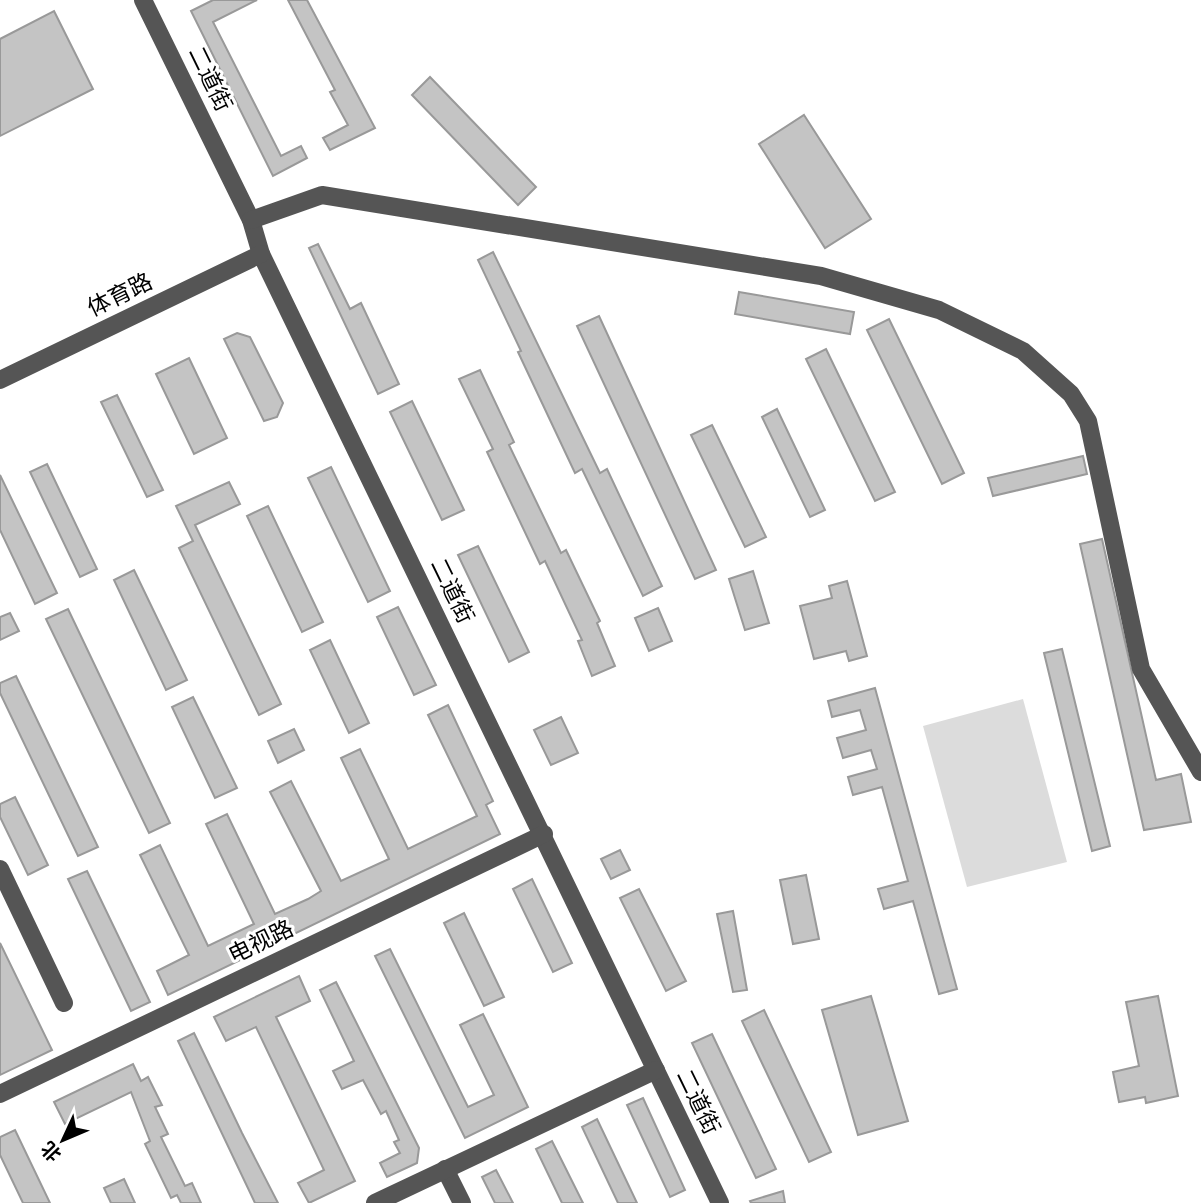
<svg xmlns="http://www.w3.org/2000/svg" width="1201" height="1203" viewBox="0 0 1201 1203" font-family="Karla,'Noto Sans SC',sans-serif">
<rect width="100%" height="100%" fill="#fff"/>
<polygon fill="#dcdcdc" points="1023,699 1067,862 967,887 923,726"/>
<g fill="#c4c4c4" stroke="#999" stroke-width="2">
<polygon points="213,0 257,0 213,22 281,156 301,146 307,158 273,176 191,11"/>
<polygon points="288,0 307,0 375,128 330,150 323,138 348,125 330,92 335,90"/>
<polygon points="54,11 93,89 0,136 0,39"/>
<polygon points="430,77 536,187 518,205 412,95"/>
<polygon points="804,115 871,219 825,248 759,144"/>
<polygon points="318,244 350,309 361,303 399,384 378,394 309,248"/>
<polygon points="493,252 600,473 607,469 662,586 643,596 582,469 575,473 518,352 521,351 478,260"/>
<polygon points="739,292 854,312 850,334 735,314"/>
<polygon points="599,316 716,570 695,579 577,326"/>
<polygon points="889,319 964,473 942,484 867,330"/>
<polygon points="237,333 250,337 283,403 277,417 264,421 224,339"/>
<polygon points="826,349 895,492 875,501 806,359"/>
<polygon points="189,358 227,438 194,454 156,374"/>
<polygon points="480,370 514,442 509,445 561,553 566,550 600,621 597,623 615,666 592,676 578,641 582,640 545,561 540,564 487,452 493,449 459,379"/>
<polygon points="117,395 163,490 147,497 101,402"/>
<polygon points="412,401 464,510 442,520 390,412"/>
<polygon points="777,409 825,510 810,517 762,417"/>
<polygon points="712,425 766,537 745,547 691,435"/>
<polygon points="1083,456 1087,474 993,496 988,478"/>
<polygon points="47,464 97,569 80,577 30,472"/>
<polygon points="331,467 390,591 368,602 308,478"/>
<polygon points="0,475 57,593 35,604 0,530"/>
<polygon points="229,482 240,504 195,525 281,704 259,715 179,548 193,541 176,506"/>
<polygon points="268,506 323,622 302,632 247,516"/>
<polygon points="1102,539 1156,780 1181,774 1191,822 1144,830 1080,544"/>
<polygon points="478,546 529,652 509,662 458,555"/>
<polygon points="134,570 187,680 166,690 114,580"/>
<polygon points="753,571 769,623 745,630 729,579"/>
<polygon points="847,581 867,656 849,661 846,651 814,659 800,606 832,598 829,586"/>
<polygon points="398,607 436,685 414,695 377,617"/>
<polygon points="658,608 672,641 649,651 635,618"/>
<polygon points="68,609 170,823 149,833 46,619"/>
<polygon points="10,613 19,631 0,640 0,617"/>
<polygon points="330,640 369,723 349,733 310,650"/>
<polygon points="1062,649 1110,846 1092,851 1044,653"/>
<polygon points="16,676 98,847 78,856 0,693 0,683"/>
<polygon points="875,688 957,989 939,994 913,901 884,909 878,889 908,881 882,787 853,795 848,777 877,769 871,750 843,758 837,738 866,730 860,710 832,717 828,701"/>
<polygon points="193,697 237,788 215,798 172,707"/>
<polygon points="448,705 493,801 486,805 500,834 168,995 157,971 189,955 140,855 160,845 208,946 254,924 206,824 227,814 275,914 308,899 321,891 270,792 291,781 341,881 389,859 341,758 360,749 408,849 477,816 428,715"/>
<polygon points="561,717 578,753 551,765 534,730"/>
<polygon points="294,729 304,750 278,763 268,741"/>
<polygon points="15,797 48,865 28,875 0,817 0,804"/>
<polygon points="620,850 630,870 611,879 601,859"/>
<polygon points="87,871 150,1002 131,1011 68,879"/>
<polygon points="806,875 819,939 793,944 780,880"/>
<polygon points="532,879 572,963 553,972 513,889"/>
<polygon points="639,889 686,981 666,991 620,898"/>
<polygon points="733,911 747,990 733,992 717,914"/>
<polygon points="464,913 504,997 484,1006 444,923"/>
<polygon points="0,943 52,1050 0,1075"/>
<polygon points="390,949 468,1107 494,1095 460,1025 483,1014 528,1107 465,1138 375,956"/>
<polygon points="299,976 310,1001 276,1017 355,1181 309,1203 298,1183 324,1170 256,1027 226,1041 214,1017"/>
<polygon points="336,982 419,1148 417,1163 387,1177 380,1163 400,1153 394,1142 399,1140 386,1111 381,1114 363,1080 342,1089 333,1071 354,1061 320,990"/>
<polygon points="871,996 908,1121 858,1135 822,1010"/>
<polygon points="1158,996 1178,1096 1146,1103 1145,1097 1119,1102 1113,1072 1139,1066 1126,1002"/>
<polygon points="764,1010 831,1152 809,1162 742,1021"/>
<polygon points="194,1033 242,1133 278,1203 255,1203 178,1041"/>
<polygon points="712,1034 776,1169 756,1178 692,1043"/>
<polygon points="133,1064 141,1081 148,1077 162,1105 155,1107 168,1134 161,1137 185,1186 192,1183 201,1203 181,1203 177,1195 171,1198 145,1144 150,1141 131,1092 65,1124 54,1102"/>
<polygon points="643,1098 685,1190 670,1197 627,1105"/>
<polygon points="597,1119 637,1203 618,1203 582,1127"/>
<polygon points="15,1130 50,1203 23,1203 0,1155 0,1137"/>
<polygon points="552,1141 583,1203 562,1203 536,1149"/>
<polygon points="496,1170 513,1203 495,1203 482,1177"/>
<polygon points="124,1179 135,1203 111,1203 104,1188"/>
<polygon points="783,1191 785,1203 751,1203 750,1201"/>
</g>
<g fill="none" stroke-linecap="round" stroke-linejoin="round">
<g stroke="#555" stroke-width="18">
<polyline points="143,0 251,220 261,254 720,1203"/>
<polyline points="251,220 322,195 821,276 939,310 1023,351 1071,394 1088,421 1141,669 1201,772"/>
<polyline points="0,380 261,254"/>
<polyline points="0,869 64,1003"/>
<polyline points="0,1094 544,834"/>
<polyline points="445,1169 462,1203"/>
<polyline points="375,1203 656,1070"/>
</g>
</g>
<g text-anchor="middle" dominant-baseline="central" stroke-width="6" stroke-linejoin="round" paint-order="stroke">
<g font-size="23" fill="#000" stroke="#fff">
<text transform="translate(210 79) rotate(64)">二道街</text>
<text transform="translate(120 295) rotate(-26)">体育路</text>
<text transform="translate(452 591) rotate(64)">二道街</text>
<text transform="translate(261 942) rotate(-26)">电视路</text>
<text transform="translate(698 1102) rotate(64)">二道街</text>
</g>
</g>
<g transform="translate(63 1140) rotate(226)" stroke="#ffffff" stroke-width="5" paint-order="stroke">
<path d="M0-5L12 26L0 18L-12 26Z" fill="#000000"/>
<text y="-10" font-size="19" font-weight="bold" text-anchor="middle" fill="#000000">北</text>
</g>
</svg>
